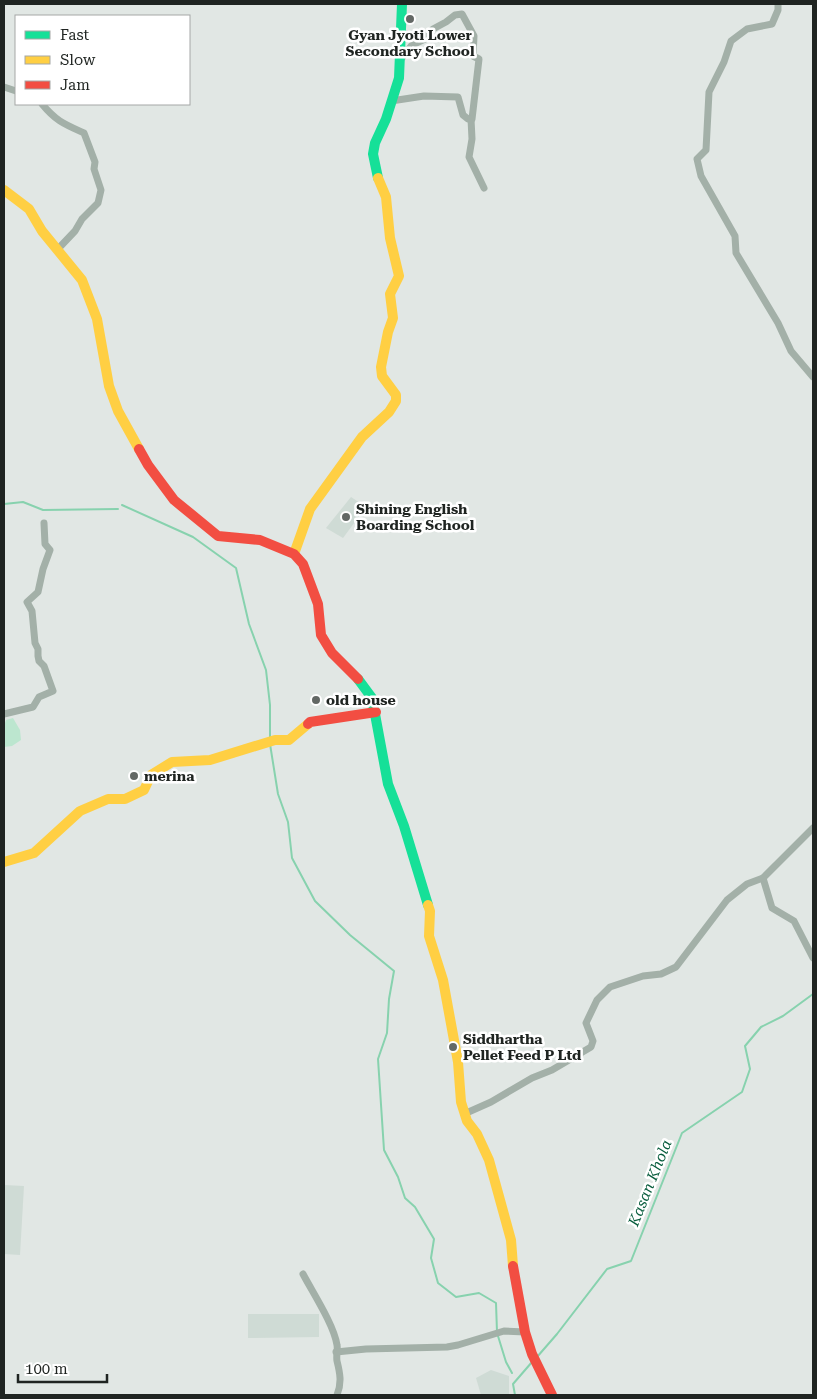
<svg xmlns="http://www.w3.org/2000/svg" width="817" height="1399" viewBox="0 0 817 1399" font-family="'Roboto Serif',serif">
<rect width="100%" height="100%" fill="#e1e7e4"/>
<g fill="#cfdbd5">
<polygon points="351,497 366,507 343,538 326,528"/>
<polygon points="4,1185 24,1186 20,1255 4,1254"/>
<polygon points="248,1314 319,1314 319,1337 248,1338"/>
<polygon points="491,1370 509,1376 509,1395 481,1395 476,1378"/>
</g>
<polygon fill="#bce6cf" points="13,718 20,730 21,740 12,746 4,747 4,726 6,720"/>
<g fill="none" stroke-linecap="round" stroke-linejoin="round">
<g stroke="#87d2ae" stroke-width="2">
<polyline points="4,504 23,502 43,510 118,509"/>
<polyline points="122,505 193,537 236,568 249,624 266,670 270,705 270,737"/>
<polyline points="270,744 278,794 288,822 292,858 315,901 350,935 394,971 389,999 387,1033 378,1059 384,1150 398,1177 405,1198 415,1207 434,1239 431,1258 438,1283 456,1297 479,1293 496,1303 497,1332"/>
<polyline points="498,1336 506,1362 512,1373"/>
<polyline points="537,1357 557,1334 607,1269 631,1261 682,1133 742,1092 750,1069 745,1046 761,1027 783,1016 813,994"/>
<polyline points="515,1395 513,1384 532,1362"/>
</g>
<g stroke="#a3b0a8" stroke-width="7">
<polyline points="778,4 778,10 772,24 747,29 731,41 724,62 709,92 706,150 697,159 701,176 735,236 736,253 778,323 791,351 813,377"/>
<polyline points="4,87 16,91"/>
<polyline points="391,101 424,96 458,97 463,115 468,119 472,119 479,59 473,56 474,36 462,14 455,15 446,22 433,29 425,39 412,45 401,59"/>
<path d="M42,104C56,121 64,124 84,133L95,162L94,169L101,190L98,203L82,219L75,231L57,250"/>
<polyline points="471,119 472,139 469,157 484,188"/>
<polyline points="4,714 33,707 39,697 53,691 44,666 39,661 38,656 38,649 35,643 32,611 27,602 38,592 43,569 50,550 45,544 44,523"/>
<polyline points="763,878 772,908 794,921 813,958"/>
<polyline points="464,1114 491,1102 532,1078 552,1070 591,1047 593,1041 586,1023 597,1000 610,987 643,976 661,974 676,967 727,900 747,884 763,878 813,828"/>
<path d="M303,1274C313,1293 334,1325 337,1345C338,1350 336,1355 337,1361C340,1373 342,1383 337,1395"/>
<polyline points="336,1352 366,1349 447,1347 458,1345 504,1331 525,1332"/>
</g>
<g stroke="#16e098" stroke-width="10">
<polyline points="378,178 373,154 375,143 386,119 399,78 402,4"/>
<polyline points="358,679 372,698 388,784 404,826 428,905"/>
</g>
<g stroke="#ffcf43" stroke-width="10">
<polyline points="4,190 29,209 42,231 82,280 97,319 109,386 118,411 139,449"/>
<polyline points="294,554 310,509 362,437 389,412 396,401 396,395 382,376 381,367 388,332 393,318 390,294 399,276 390,238 386,197 378,178"/>
<polyline points="4,862 34,853 80,811 108,799 125,799 144,790 151,775 172,762 210,760 275,740 289,740 308,724"/>
<polyline points="428,905 430,911 429,936 443,980 458,1062 461,1102 467,1121 477,1134 489,1160 511,1240 513,1266"/>
</g>
<g stroke="#f24e42" stroke-width="10">
<polyline points="139,449 148,465 174,500 218,536 260,540 294,554 303,564 318,604 321,635 332,653 358,679"/>
<polyline points="308,724 310,722 376,712"/>
<polyline points="513,1266 525,1332 532,1354 552,1395"/>
</g>
</g>
<g fill="#636865" stroke="#fff" stroke-width="2">
<circle cx="410" cy="19" r="5"/>
<circle cx="346" cy="517" r="5"/>
<circle cx="316" cy="700" r="5"/>
<circle cx="134" cy="776" r="5"/>
<circle cx="453" cy="1047" r="5"/>
</g>
<g text-anchor="middle" dominant-baseline="central" stroke-width="5" stroke-linejoin="round" paint-order="stroke">
<g font-size="14" font-weight="bold" fill="#1f2421" stroke="#fff" text-anchor="start">
<text x="410" y="35" text-anchor="middle">Gyan Jyoti Lower<tspan x="410" dy="16">Secondary School</tspan></text>
<text x="356" y="509">Shining English<tspan x="356" dy="16">Boarding School</tspan></text>
<text x="326" y="700">old house</text>
<text x="144" y="776">merina</text>
<text x="463" y="1039">Siddhartha<tspan x="463" dy="16">Pellet Feed P Ltd</tspan></text>
</g>
<g font-size="15" font-style="italic" fill="#085d3d" stroke="#fff">
<text transform="translate(650 1183) rotate(-68)">Kasan Khola</text>
</g>
</g>
<rect width="817" height="1399" fill="none" stroke="#1f2421" stroke-width="10"/>
<rect x="15" y="15" width="175" height="90" fill="#ffffff" stroke="#a5a7a6"/>
<rect x="25" y="31" width="25" height="8" fill="#16e098" stroke="#a5a7a6"/>
<text x="60" y="40" font-size="15" fill="#1f2421">Fast</text>
<rect x="25" y="56" width="25" height="8" fill="#ffcf43" stroke="#a5a7a6"/>
<text x="60" y="65" font-size="15" fill="#1f2421">Slow</text>
<rect x="25" y="81" width="25" height="8" fill="#f24e42" stroke="#a5a7a6"/>
<text x="60" y="90" font-size="15" fill="#1f2421">Jam</text>
<path d="M18 1374v8h89v-8" fill="none" stroke="#1f2421" stroke-width="2.5"/>
<text x="25" y="1374" font-size="15" fill="#1f2421" stroke="#ffffff" stroke-width="4" paint-order="stroke">100 m</text>
</svg>
